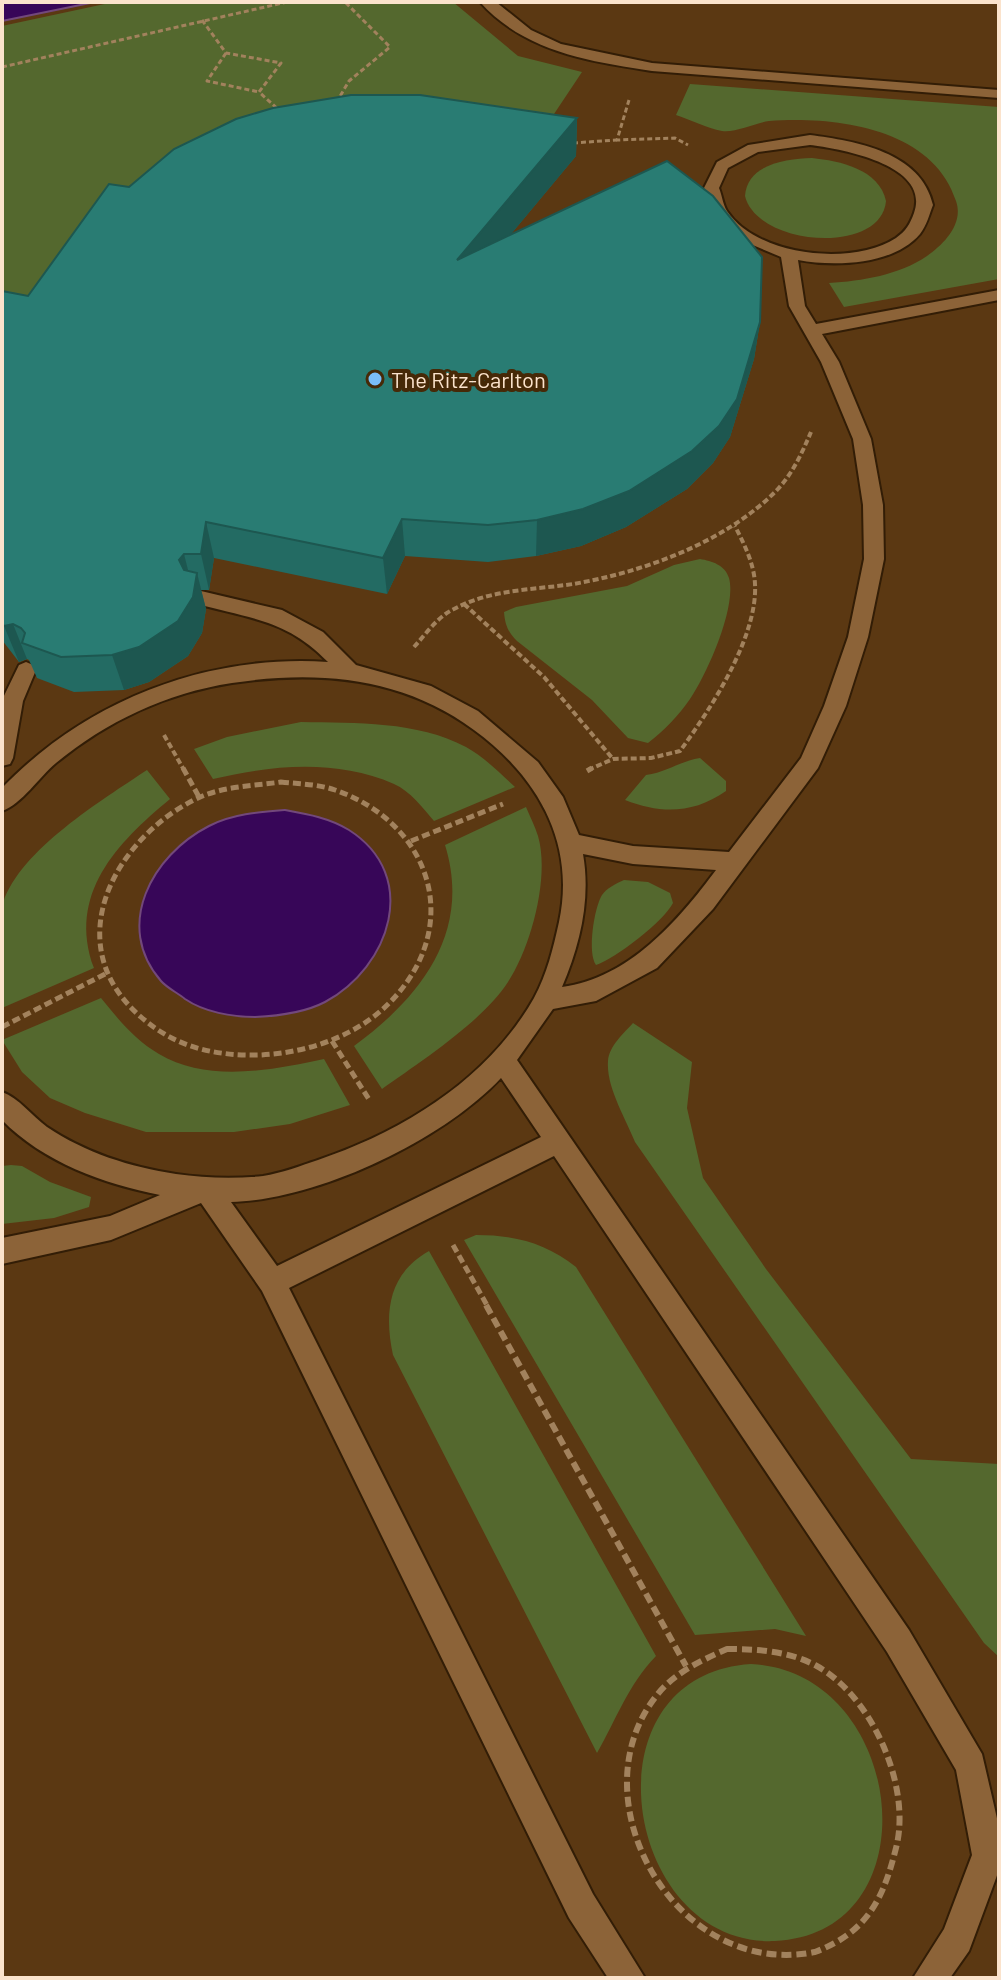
<svg xmlns="http://www.w3.org/2000/svg" width="1001" height="1980" viewBox="0 0 1001 1980" font-family="Barlow,sans-serif">
<rect width="100%" height="100%" fill="#573100"/>
<polygon fill="#5b3812" points="95,2 999,2 999,1978 2,1978 2,21"/>
<g fill="#54682e">
<polygon points="114,2 453,2 518,56 582,72 532,147 2,327 2,26"/>
<path d="M690,84L999,107V279L844,307L829,283C862,281 899,275 927,256C944,244 964,224 956,201C933,128 835,116 769,121C755,123 735,133 722,131C707,128 691,120 676,115Z"/>
<path d="M812,158C840,161 879,169 886,201C881,256 757,246 745,196C747,164 786,159 812,158Z"/>
<path d="M700,559C712,561 725,565 729,578C737,607 707,674 690,699C679,715 664,731 648,743L628,738L592,700L517,641C508,632 505,625 504,612L516,607L627,586L674,565Z"/>
<path d="M301,722C356,723 417,721 466,747C484,757 500,773 515,787L434,821C423,808 410,791 394,784C336,759 273,765 213,779L194,749L227,737Z"/>
<path d="M700,758L726,781V791C693,814 661,814 625,800L646,775C668,772 680,761 700,758Z"/>
<path d="M147,770L170,799C117,843 67,894 94,968L2,1008C2,984 0,922 3,903C20,850 102,800 147,770Z"/>
<path d="M526,807C530,817 535,826 538,836C550,877 531,947 508,982C483,1021 420,1062 382,1089L354,1046C421,997 472,932 445,845Z"/>
<path d="M624,880L648,882L670,893L673,903C664,921 615,959 596,965C587,953 594,908 602,895C607,888 615,884 624,880Z"/>
<path d="M101,998C118,1019 135,1040 159,1054C207,1083 273,1070 324,1059L350,1105L290,1124L234,1132H146L85,1113L50,1098L22,1072L2,1040Z"/>
<path d="M633,1023L692,1062L687,1108L703,1178L766,1269L911,1459L999,1464V1657L984,1643L635,1142C626,1119 606,1087 608,1061C609,1046 624,1033 633,1023Z"/>
<polygon points="11,1165 22,1166 50,1182 91,1197 89,1207 54,1218 2,1224 2,1166"/>
<path d="M476,1235C514,1235 546,1243 576,1267L806,1636L775,1629L695,1635L464,1240Z"/>
<path d="M429,1251L656,1656C628,1685 617,1718 597,1753L393,1355C384,1313 388,1274 429,1251Z"/>
<path d="M751,1664C906,1671 936,1934 775,1941C624,1948 580,1675 751,1664Z"/>
</g>
<g fill="#370658" stroke="#72487b" stroke-width="2">
<polygon points="2,2 95,2 2,21"/>
<path d="M285,810C307,814 330,818 349,830C421,876 390,967 325,1002C304,1013 278,1016 255,1017C232,1017 204,1012 185,999C178,993 167,988 161,981C113,926 152,855 209,826C232,814 259,812 285,810Z"/>
</g>
<g fill="none" stroke-linecap="round" stroke-linejoin="round">
<defs>
<g id="minor">
<path d="M480,2H496L531,30L561,44L652,63L999,90V98L652,71C589,61 525,52 480,2Z"/>
<path d="M810,135C856,141 921,152 933,205C929,215 927,225 920,234C894,265 835,267 798,260L805,306L816,324L999,290V300L822,334L839,362L871,439L883,505L884,559L868,637L846,706L818,768L713,909L657,968L596,1001L553,1009L517,1060L909,1630L982,1754L999,1827V1870L969,1951L950,1978H913L944,1929L972,1855L956,1770L887,1652L554,1156L289,1288L593,1894L645,1978H608L569,1918L262,1291L201,1203L111,1240L2,1264V1238L110,1216L160,1195C104,1184 43,1162 2,1120V1092C19,1098 32,1116 47,1127C86,1153 130,1167 176,1174C204,1178 234,1179 263,1176C282,1173 300,1166 318,1160C404,1131 488,1079 534,998C547,974 553,949 559,922C576,842 537,776 474,730C402,677 318,670 232,683C166,693 106,722 56,763C39,777 22,804 2,811V788C87,700 206,654 328,662C285,618 249,619 194,603L191,598L194,593L201,591L282,610L323,632L356,665L431,686L478,711L538,762L563,797L579,835L633,846L729,852L801,758L824,706L848,637L864,559L863,505L853,439L821,362L789,306L781,257L736,238L711,212L704,188L717,162L748,145ZM810,145C842,149 931,165 914,213C910,224 906,231 896,238C853,266 758,257 727,211C723,205 722,195 719,188L728,168L758,152ZM583,854L633,864L716,870C678,921 629,978 562,987C580,945 591,899 583,854ZM501,1078L541,1137L277,1266L231,1202C317,1200 442,1141 501,1078Z"/>
<polygon points="26,662 33,665 36,670 23,701 13,758 10,764 2,766 2,700 19,665"/>
</g>
</defs>
<use href="#minor" stroke="#321d06" stroke-width="4"/>
<g stroke="#a2825d" stroke-width="3" stroke-dasharray="5 3" stroke-linecap="butt">
<polyline points="202,20 226,53 281,63 259,92 280,111"/>
<polyline points="226,53 207,81 259,92"/>
<polyline points="2,67 287,2"/>
<polyline points="629,100 617,140 675,138 688,145"/>
<polyline points="341,103 339,98 349,81 390,47 345,2"/>
<polyline points="573,143 617,140"/>
</g>
<g stroke="#a2825d" stroke-width="4" stroke-dasharray="6 3" stroke-linecap="butt">
<polyline points="464,604 544,677 613,759"/>
<path d="M414,647C426,634 437,617 454,609C491,589 533,590 573,584C644,572 726,542 777,490C793,473 802,453 811,432"/>
<polyline points="164,735 184,770"/>
<path d="M588,770L613,759L651,758L680,751C710,710 758,637 755,584C754,563 744,544 735,526"/>
</g>
<g stroke="#a2825d" stroke-width="5" stroke-dasharray="8 4" stroke-linecap="butt">
<polyline points="183,768 199,797"/>
<polyline points="587,771 592,768"/>
<path d="M281,782C299,784 318,784 335,790C428,822 464,920 395,997C361,1035 309,1053 259,1055C214,1056 175,1047 141,1017C57,945 114,838 198,798C224,786 253,786 281,782Z"/>
<polyline points="411,841 503,804"/>
<polyline points="2,1027 107,973"/>
<polyline points="332,1041 370,1101"/>
<polyline points="453,1245 488,1307"/>
</g>
<g stroke="#a2825d" stroke-width="6" stroke-dasharray="10 5" stroke-linecap="butt">
<polyline points="486,1305 686,1666"/>
<path d="M727,1649C757,1649 788,1651 815,1665C872,1695 912,1787 896,1848C883,1900 867,1932 815,1952C675,1980 574,1798 657,1695C674,1673 702,1660 727,1649Z"/>
</g>
<use href="#minor" fill="#8c6338" fill-rule="evenodd"/>
</g>
<polygon fill="#236b63" points="577,118 576,156 511,234 760,322 754,359 730,437 713,463 687,489 626,527 581,546 536,556 488,562 405,556 387,594 214,558 209,590 201,590 206,609 202,633 188,656 149,682 124,690 74,692 37,678 29,660 27,659 19,662 2,640 2,291 28,296 129,187"/>
<g fill="#1d5750">
<polygon points="577,118 576,156 458,298 457,260"/>
<polygon points="760,322 754,359 730,437 713,463 687,489 626,527 581,546 536,556 537,520"/>
<polygon points="402,519 405,556 387,594 383,558"/>
<polygon points="206,522 214,558 209,590 201,554"/>
<polygon points="184,554 193,590 179,560"/>
<polygon points="197,573 206,609 202,633 188,656 149,682 124,690 112,655"/>
<polygon points="13,624 27,659 19,662 4,626"/>
</g>
<polygon fill="#297c73" stroke="#1d5750" stroke-width="2" points="351,95 420,95 577,118 457,260 667,161 713,196 762,257 760,322 737,399 719,426 692,451 629,491 583,509 537,520 488,525 402,519 383,558 206,522 201,554 184,554 179,560 184,570 197,573 193,597 178,621 139,647 112,655 61,657 22,643 25,633 21,628 13,624 4,626 2,623 2,291 28,296 109,184 129,187 174,149 236,119 273,108"/>
<circle fill="#7abef8" stroke="#462907" stroke-width="3" cx="375" cy="379" r="8"/>
<g text-anchor="middle" dominant-baseline="central" stroke-width="8" stroke-linejoin="round" paint-order="stroke">
<g font-size="22" fill="#fbe3cc" stroke="#462907" text-anchor="start">
<text x="391" y="379">The Ritz-Carlton</text>
</g>
</g>
<rect width="1001" height="1980" fill="none" stroke="#fbe3cc" stroke-width="8"/>
</svg>
